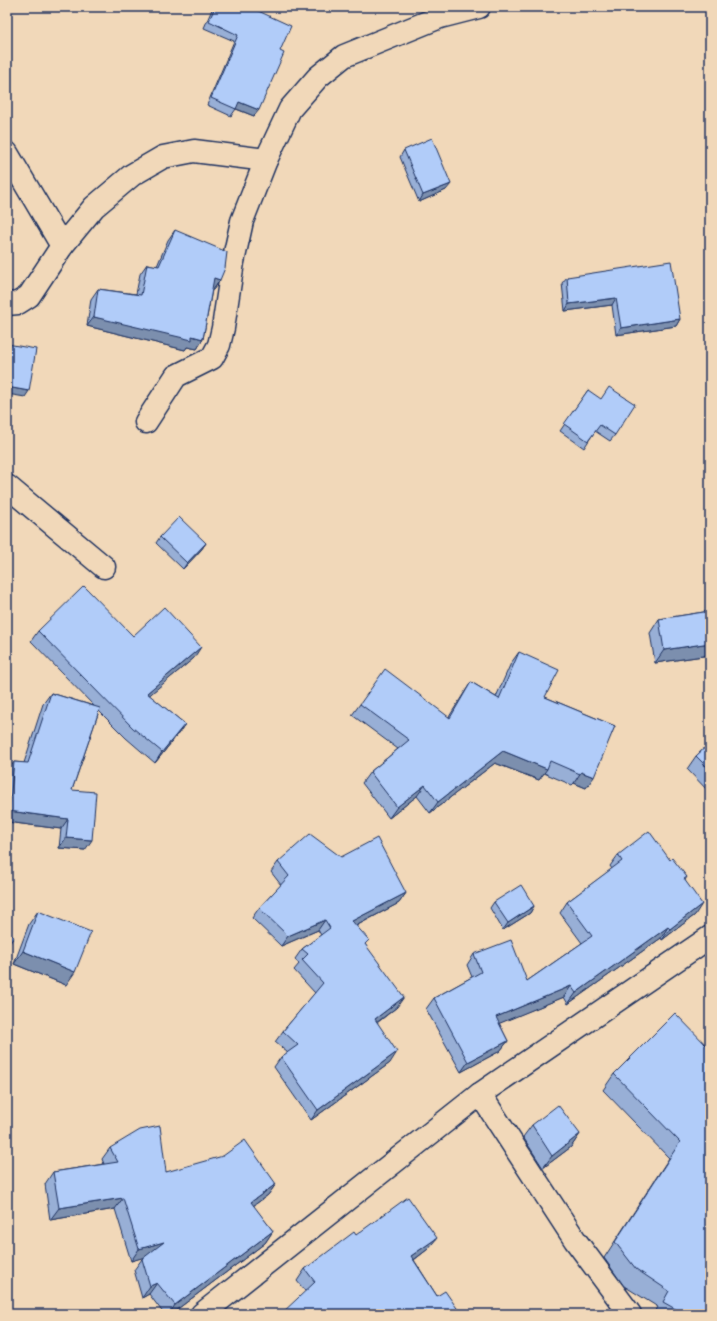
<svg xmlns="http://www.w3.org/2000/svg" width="717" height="1321" viewBox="0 0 717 1321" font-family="'Patrick Hand',sans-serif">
<rect width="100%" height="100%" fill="#f1d8b9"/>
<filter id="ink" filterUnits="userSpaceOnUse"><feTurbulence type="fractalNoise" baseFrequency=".025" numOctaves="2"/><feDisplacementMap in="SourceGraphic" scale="8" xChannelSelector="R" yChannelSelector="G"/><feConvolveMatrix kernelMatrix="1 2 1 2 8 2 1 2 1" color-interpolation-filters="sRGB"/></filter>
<g filter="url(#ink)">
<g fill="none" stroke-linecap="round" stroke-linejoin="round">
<defs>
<g id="minor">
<polyline points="7,153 62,246"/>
<polyline points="7,304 18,303 29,296 62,246 94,207 132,175 163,157 194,151 266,160"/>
<polyline points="146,422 176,376 212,358 219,345 223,328 233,262 242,221 266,160 290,109 318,77 344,56 440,17 479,7"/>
<polyline points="7,486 104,567"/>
<polyline points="480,1094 575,1240 630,1314"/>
<polyline points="202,1314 480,1094 710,937"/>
</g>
</defs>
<use href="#minor" stroke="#1b2f5e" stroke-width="25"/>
<use href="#minor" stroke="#f1d8b9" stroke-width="22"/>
</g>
<g fill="#98afd6" stroke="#1b2f5e">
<polygon points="7,7 11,7 8,11 7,11"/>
<polygon points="213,7 255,7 254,9 280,51 254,116 236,109 231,116 207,105 234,41 204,28"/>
<polygon points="404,150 446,190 419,202 400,157"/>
<polygon points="175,230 220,280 213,290 212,290 203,339 197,349 187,347 185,350 87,326 91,299 98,289 136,294 140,274 147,264 157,266 168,240"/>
<polygon points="567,277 680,319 676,326 616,335 612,305 565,311 562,283"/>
<polygon points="588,390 615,435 610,441 595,431 584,448 560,431"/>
<polygon points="160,537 206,543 201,550 183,569 156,543"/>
<polygon points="710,611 710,655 655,663 650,633 659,619"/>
<polygon points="38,631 133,636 194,658 149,695 185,724 178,734 155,763 126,738 99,711 72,790 85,850 59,848 61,829 7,822 7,772 14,762 24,763 43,704 51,693 94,706 31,641"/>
<polygon points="519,652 545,697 615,726 586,788 574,783 572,785 544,773 539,780 495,763 430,813 417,796 389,818 362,783 370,772 398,749 352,715 360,704 449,717 464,693 471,682 496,697 511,663"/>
<polygon points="710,743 710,793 687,769 696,756"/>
<polygon points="618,855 670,860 687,877 685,880 695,915 662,940 661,938 568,1004 564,997 499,1023 508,1041 500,1051 461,1072 426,1009 434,998 472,977 467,965 474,954 527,981 582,943 560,913 567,902 612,869 610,866"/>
<polygon points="341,857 406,893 399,903 356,926 397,1007 377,1023 390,1063 311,1120 274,1067 281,1057 288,1053 275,1042 283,1031 315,993 294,970 299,964 295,959 302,949 321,935 318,930 281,946 252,918 259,908 281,885 271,872 278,862"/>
<polygon points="494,902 534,906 530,913 503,930 490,908"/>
<polygon points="38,911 66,985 14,964 29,924"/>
<polygon points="675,1013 710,1314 654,1314 658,1307 624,1286 604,1258 669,1158 603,1090 614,1074"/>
<polygon points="532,1125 580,1134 571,1147 543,1168 523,1137"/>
<polygon points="110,1148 166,1172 276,1184 268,1195 253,1206 273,1231 265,1243 171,1314 164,1314 149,1294 142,1298 134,1270 142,1259 144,1257 131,1261 115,1209 50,1220 45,1184 53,1172 104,1164 102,1159"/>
<polygon points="356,1235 428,1249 414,1260 437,1296 305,1291 297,1281 305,1269"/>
</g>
<g fill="#7c8fae" stroke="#1b2f5e">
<polygon points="239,102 259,110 254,116 234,108"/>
<polygon points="451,184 446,190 419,202 423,195"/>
<polygon points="214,278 220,280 213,290 208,288"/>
<polygon points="616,298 612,305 565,311 569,304"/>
<polygon points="94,317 192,336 203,339 197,349 187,347 185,350 87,326"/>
<polygon points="680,319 676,326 616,335 621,328"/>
<polygon points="7,387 29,391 25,397 7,394"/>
<polygon points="206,543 201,550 183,569 187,563"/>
<polygon points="710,643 710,655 655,663 664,650"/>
<polygon points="201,647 194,658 140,703 147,693"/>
<polygon points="185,724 178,734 155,763 162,752"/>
<polygon points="503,751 547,769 539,780 495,763 430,813 438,802"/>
<polygon points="581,772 594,777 586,788 574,783"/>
<polygon points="425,785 417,796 389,818 397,807"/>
<polygon points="9,811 68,819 61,829 7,822 7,813"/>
<polygon points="66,838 92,840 85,850 59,848"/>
<polygon points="406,893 399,903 344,932 352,921"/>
<polygon points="702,904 695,915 662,940 670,929"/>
<polygon points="534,906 530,913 503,930 508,923"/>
<polygon points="325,920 318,930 281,946 288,936"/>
<polygon points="668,927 661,938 568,1004 576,993"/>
<polygon points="23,951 75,972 66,985 14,964"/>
<polygon points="571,986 564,997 488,1028 496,1017"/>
<polygon points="404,997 397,1007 367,1030 375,1019"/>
<polygon points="508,1041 500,1051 461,1072 468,1062"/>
<polygon points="397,1052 390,1063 311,1120 318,1110"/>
<polygon points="580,1134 571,1147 543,1168 552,1156"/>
<polygon points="276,1184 268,1195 242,1214 251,1202"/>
<polygon points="123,1198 115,1209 50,1220 59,1208"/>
<polygon points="273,1231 265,1243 171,1314 169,1314 175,1305"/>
<polygon points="437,1238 428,1249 403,1268 411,1256"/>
<polygon points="164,1242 156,1254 131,1261 139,1249"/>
<polygon points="157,1283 149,1294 142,1298 150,1286"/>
</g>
<g fill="#b1ccf9" stroke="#1b2f5e">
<polygon points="215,7 255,7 254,9 291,26 280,51 284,53 259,110 239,102 236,109 211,98 238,35 209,21"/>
<polygon points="432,138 451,184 423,195 404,150"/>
<polygon points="175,230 227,252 225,268 220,280 214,278 203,339 192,336 192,340 94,317 98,289 141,295 147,264 159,266"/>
<polygon points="671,261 680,319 621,328 616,298 569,304 567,277"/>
<polygon points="7,344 36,349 29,391 7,387"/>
<polygon points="609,387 635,404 615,435 600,425 588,441 564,424 588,390 601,399"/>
<polygon points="179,517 206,543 187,563 160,537"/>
<polygon points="84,586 133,636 164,607 201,647 147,693 185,724 162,752 133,728 38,631"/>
<polygon points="710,611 710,643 664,650 659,619"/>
<polygon points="519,652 559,670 545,697 615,726 594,777 581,772 580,774 550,761 547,769 503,751 438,802 425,785 397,807 370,772 409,740 360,704 385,669 450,718 471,682 499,699"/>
<polygon points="51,693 100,708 72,790 96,792 92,840 66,838 68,819 9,811 14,762 28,763"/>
<polygon points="710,743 710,770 696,756"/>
<polygon points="649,831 670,860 672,858 687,877 684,879 702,904 670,929 668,927 576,993 571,986 496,1017 508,1041 468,1062 434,998 481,972 474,954 511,940 527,981 592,936 567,902 622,861 618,855"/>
<polygon points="310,834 341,857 377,838 406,893 352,921 369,940 365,944 404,997 375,1019 397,1052 318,1110 281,1057 298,1045 283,1031 323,983 302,960 308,954 302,949 330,928 325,920 288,936 259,908 289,876 278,862"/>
<polygon points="521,885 534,906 508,923 494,902"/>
<polygon points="38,911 91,932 75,972 23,951"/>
<polygon points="7,932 14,937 7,947"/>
<polygon points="675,1013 710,1049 710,1314 677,1314 679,1311 663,1302 669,1291 636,1269 615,1242 680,1142 614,1074"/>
<polygon points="558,1105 580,1134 552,1156 532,1125"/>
<polygon points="160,1126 166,1172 223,1156 245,1140 276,1184 251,1202 273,1231 175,1305 157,1283 150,1286 142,1259 164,1242 139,1249 123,1198 59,1208 53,1172 118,1162 110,1148 140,1130"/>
<polygon points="408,1197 437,1238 411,1256 437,1296 445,1291 461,1314 281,1314 315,1282 305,1269 354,1232 356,1235"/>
</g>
</g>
<rect width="717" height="1321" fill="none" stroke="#f1d8b9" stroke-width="24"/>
<rect x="12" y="12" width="693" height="1297" fill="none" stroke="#1b2f5e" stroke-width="1.5" filter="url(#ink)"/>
</svg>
